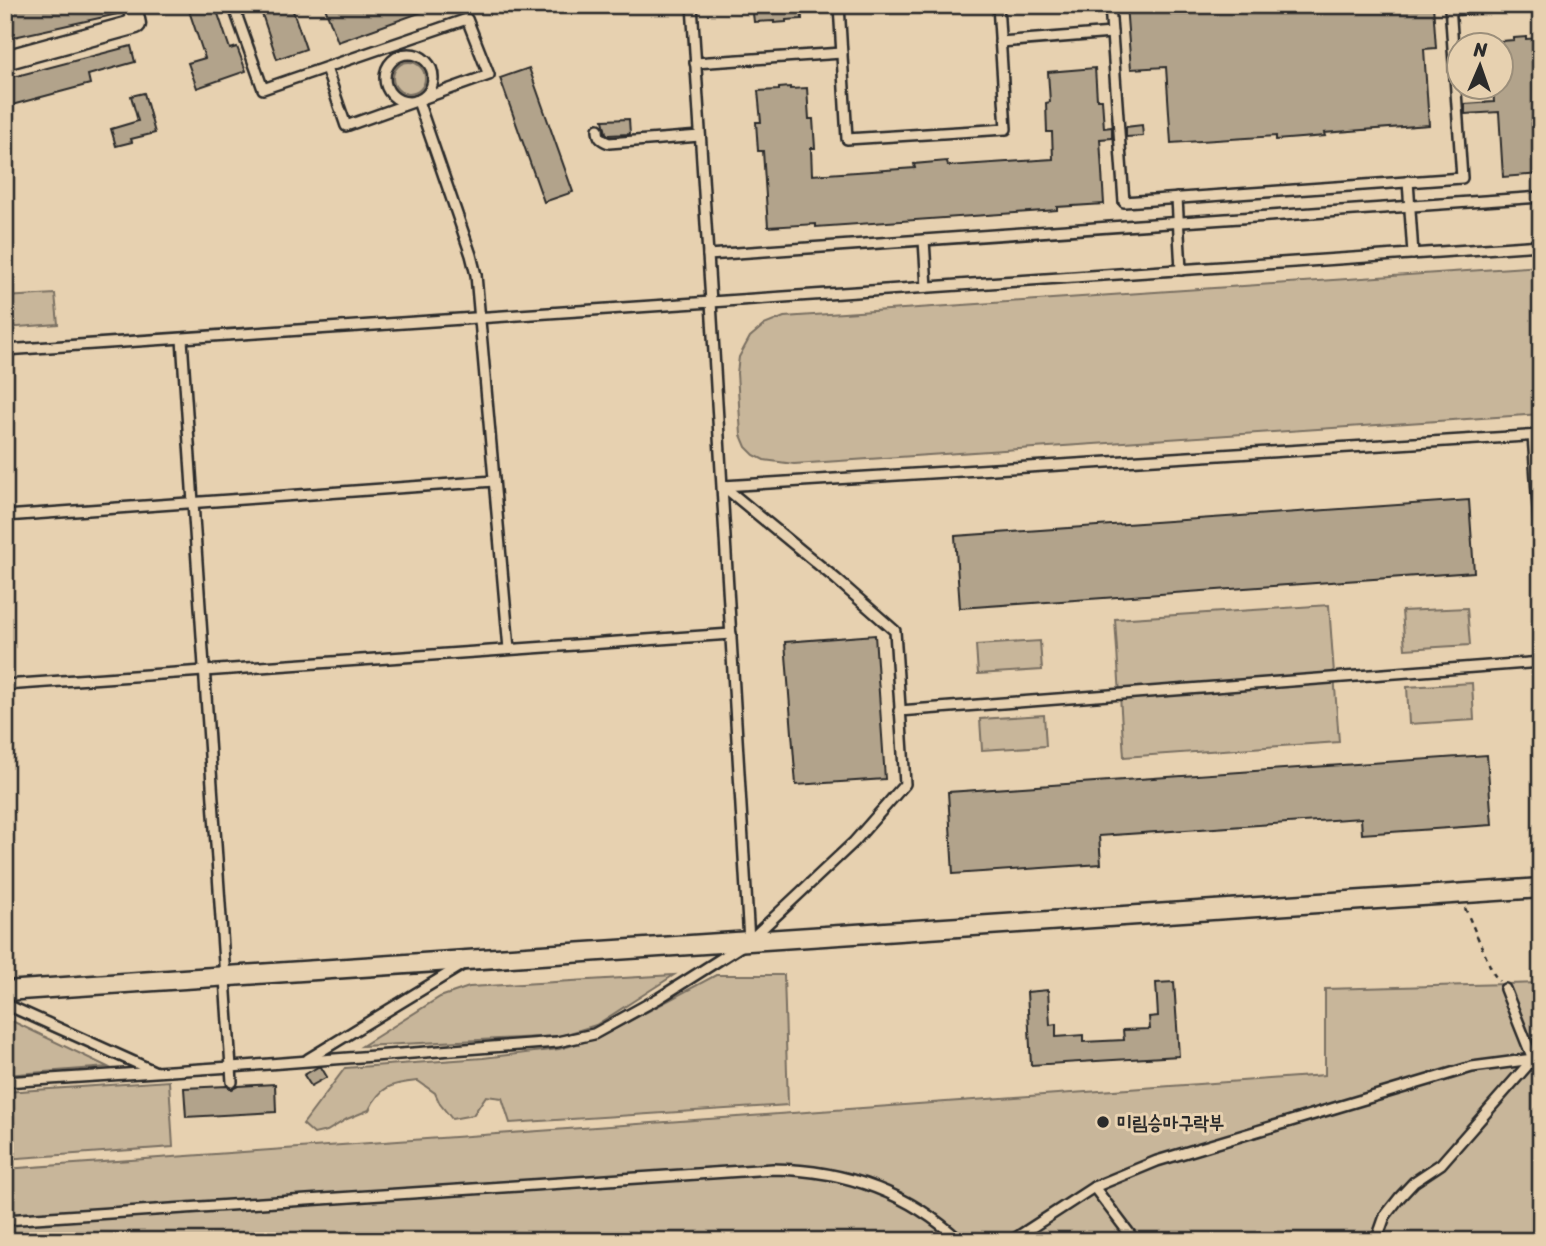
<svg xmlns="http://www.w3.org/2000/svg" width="1546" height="1246" viewBox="0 0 1546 1246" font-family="Sriracha,'Poor Story',sans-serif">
<rect width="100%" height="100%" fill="#e7d1b0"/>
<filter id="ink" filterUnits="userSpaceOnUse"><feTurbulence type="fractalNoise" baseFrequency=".0143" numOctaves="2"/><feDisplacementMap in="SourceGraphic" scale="14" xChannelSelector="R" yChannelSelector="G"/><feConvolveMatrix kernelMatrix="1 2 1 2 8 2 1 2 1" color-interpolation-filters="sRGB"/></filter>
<g filter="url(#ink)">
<g fill="#c8b69a" stroke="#7a7062" stroke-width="2">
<circle cx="409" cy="78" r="16"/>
<polygon points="1541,266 1541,414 794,464 764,460 754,455 746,447 741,435 737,373 739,357 750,337 764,325 784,317"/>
<polygon points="55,294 58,324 5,328 5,297"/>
<polygon points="1329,605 1339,742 1124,757 1115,619"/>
<polygon points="1467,608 1470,645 1405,649 1402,611"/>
<polygon points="1040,641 1042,670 978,674 976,645"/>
<polygon points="1472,683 1474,720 1409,724 1407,687"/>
<polygon points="1044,715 1046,746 982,750 980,719"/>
<polygon points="674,975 596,1025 560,1036 362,1046 440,997 469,987"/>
<path d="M716,975H784L788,1105L510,1123L502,1098L486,1096L473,1115L452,1119L440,1104L435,1093L418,1081C392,1084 381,1085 369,1110L347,1119L327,1131L314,1134L303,1124L345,1068L483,1058L559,1049L598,1038Z"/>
<polygon points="1541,983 1541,1241 5,1241 5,1169 1325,1075 1325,989"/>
<polygon points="5,1020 10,1020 108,1067 5,1075"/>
<polygon points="169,1081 173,1147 5,1159 5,1092"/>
</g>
<g fill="#b2a38b" stroke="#2b2b2b" stroke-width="2">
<polygon points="5,5 121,5 122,13 5,39"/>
<polygon points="187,5 215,5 230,49 237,47 246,71 197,88 188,63 205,58"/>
<polygon points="259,5 291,5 306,49 277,59"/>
<polygon points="324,5 436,5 436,7 338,42"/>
<polygon points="752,5 801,5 802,19 786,20 786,22 774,23 774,21 754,22"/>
<polygon points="1126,5 1433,5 1436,48 1424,49 1429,125 1324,133 1325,136 1276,140 1276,136 1171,143 1166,67 1131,69"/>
<polygon points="1526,37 1526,39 1541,38 1541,174 1503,177 1499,112 1465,114 1465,104 1494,102 1493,88 1501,88 1501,41 1514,40 1514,38"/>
<polygon points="131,46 135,62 88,75 90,84 8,106 5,94 5,79"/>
<polygon points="529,68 573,192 544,202 500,78"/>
<polygon points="1095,68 1097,99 1102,99 1104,128 1112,127 1112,138 1100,139 1104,204 1057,207 1057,210 816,227 816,224 768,227 763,151 758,151 756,122 761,122 758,91 779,90 779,88 790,87 790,89 807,88 809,119 813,119 815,148 811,148 812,175 915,168 914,164 947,161 948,166 1053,159 1052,132 1047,132 1046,103 1050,102 1048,72"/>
<polygon points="144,93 155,133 131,139 132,142 116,146 111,129 138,121 131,96"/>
<polygon points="629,119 630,134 608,135 606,133 603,120"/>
<polygon points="1142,125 1143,136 1126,137 1126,127"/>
<polygon points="1469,500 1474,572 960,608 955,536"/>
<polygon points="875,635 885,779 796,785 785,642"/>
<polygon points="1487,755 1492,825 1362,834 1361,818 1099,836 1101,864 953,874 948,792"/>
<polygon points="1174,982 1179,1056 1031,1065 1027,992 1048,990 1050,1025 1056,1024 1056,1037 1083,1035 1083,1042 1124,1040 1123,1030 1150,1029 1149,1017 1158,1016 1156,983"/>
<polygon points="318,1067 321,1067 327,1077 311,1086 304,1075"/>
<polygon points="275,1084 276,1112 186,1117 184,1088 227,1086 232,1089 238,1086"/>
</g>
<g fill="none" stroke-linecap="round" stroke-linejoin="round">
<defs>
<g id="service">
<polyline points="233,5 263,89 467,19 489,75 346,126 326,68"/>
<polyline points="692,5 711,302 1541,245"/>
<polyline points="839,5 847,139 1006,129 998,5"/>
<polyline points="1110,5 1124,202 1462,178 1450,5"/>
<polyline points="1450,10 1520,5"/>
<polyline points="1000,42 1112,33"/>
<circle cx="409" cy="78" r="24"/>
<polyline points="695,63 842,53"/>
<polyline points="418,101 471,255 476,275 509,649"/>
<path d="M598,129C598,138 601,140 609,143L700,136"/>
<polyline points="1408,181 1413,254"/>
<polyline points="1177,198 1181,270"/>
<polyline points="924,240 927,287"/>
<polyline points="708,255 1541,197"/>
<polyline points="182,339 232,1082"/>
<path d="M5,350C241,335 476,317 711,302L749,941"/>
<polyline points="1533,435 1541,552"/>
<polyline points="723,486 1541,435"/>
<polyline points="5,516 494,481"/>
<polyline points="5,685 731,634"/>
<polyline points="899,711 1541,662"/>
<polyline points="5,1004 154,1071"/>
<polyline points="308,1059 464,964"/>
<polyline points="5,1082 231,1067 557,1042 594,1034 659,998 749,941 854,842 905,784 895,631 836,579 723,486"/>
<path d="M5,1220L773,1169C844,1170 907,1191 960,1241"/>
<polyline points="1011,1241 1094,1187"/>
<polyline points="1135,1241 1094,1187 1157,1161 1472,1067 1533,1059 1541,1060"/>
<polyline points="1378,1241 1379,1233 1385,1216 1400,1197 1414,1182 1441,1164 1533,1059 1505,989"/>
</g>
<g id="minor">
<polyline points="5,60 136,24 132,5"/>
<polyline points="5,991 1541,888"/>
</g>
</defs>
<use href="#service" stroke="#2b2b2b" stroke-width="14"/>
<use href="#minor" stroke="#2b2b2b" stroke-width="23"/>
<polyline stroke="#2b2b2b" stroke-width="2.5" stroke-dasharray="5 5" stroke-linecap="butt" points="1465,908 1493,973 1499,981"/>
<use href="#service" stroke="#e7d1b0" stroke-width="9"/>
<use href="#minor" stroke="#e7d1b0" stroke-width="18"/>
</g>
</g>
<circle fill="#2b2b2b" stroke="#e7d1b0" stroke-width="2.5" cx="1103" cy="1122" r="7"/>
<g text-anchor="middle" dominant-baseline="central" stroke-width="6" stroke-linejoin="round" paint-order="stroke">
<g font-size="19" font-weight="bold" fill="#2b2b2b" stroke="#e7d1b0" text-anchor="start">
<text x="1117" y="1122">미림승마구락부</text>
</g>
</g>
<rect width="1546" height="1246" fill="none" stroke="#e7d1b0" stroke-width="28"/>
<rect x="14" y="14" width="1518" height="1218" fill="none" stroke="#2b2b2b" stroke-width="2.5" filter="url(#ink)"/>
<g transform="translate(1480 66) rotate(2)"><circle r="33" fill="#e7d1b0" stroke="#9c8f7b" stroke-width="2"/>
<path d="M0-5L12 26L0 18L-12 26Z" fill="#2b2b2b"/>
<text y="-10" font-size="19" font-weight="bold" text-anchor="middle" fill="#2b2b2b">N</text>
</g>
</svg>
